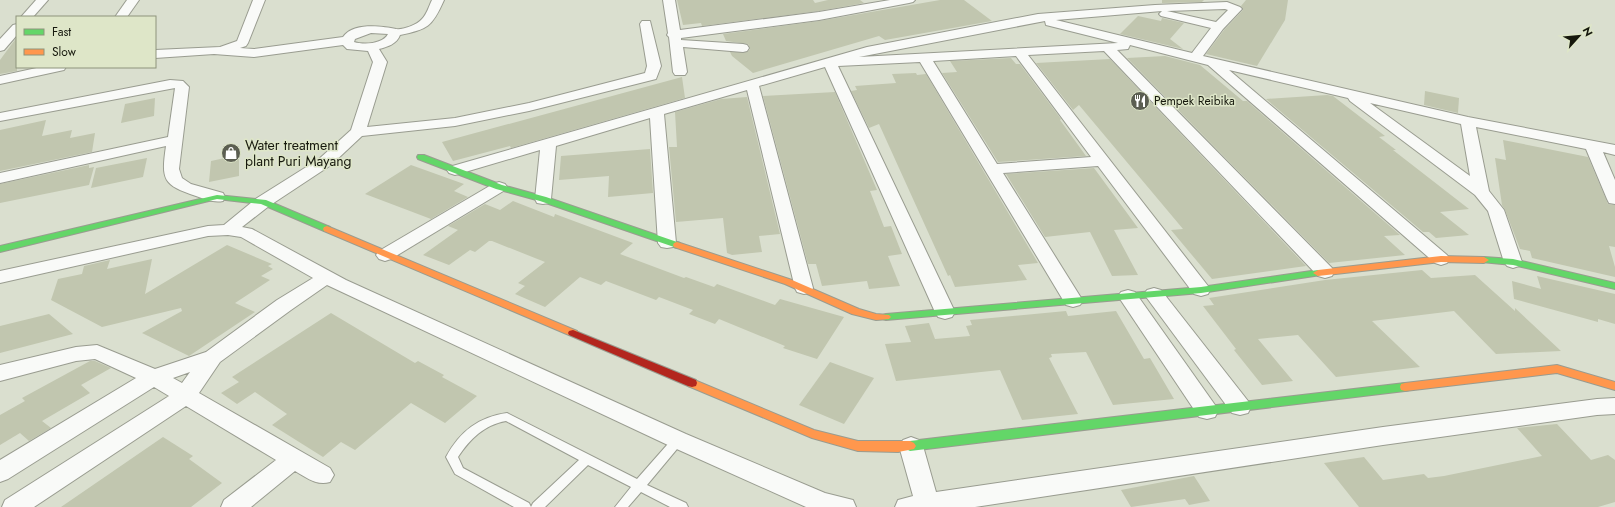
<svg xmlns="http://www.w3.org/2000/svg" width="1615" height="507" viewBox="0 0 1615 507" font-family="Jost,sans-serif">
<rect width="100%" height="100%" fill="#dadfcf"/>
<g fill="#c1c6af">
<polygon points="677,0 813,0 815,3 828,0 860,0 864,3 819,11 702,26 701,23 683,25"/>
<polygon points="940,0 964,0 992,21 885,40 879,36 753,73 732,56 730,52 747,52 750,49 748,44 726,41 723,34 819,21"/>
<polygon points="1162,0 1204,0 1202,2 1162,3"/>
<polygon points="1246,0 1288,0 1285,20 1257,66 1206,54 1224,30 1243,10 1241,6"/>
<polygon points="1138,16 1161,21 1162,18 1184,23 1170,39 1183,49 1120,34"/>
<polygon points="17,37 17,71 0,74 0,60"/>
<polygon points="1165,56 1200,65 1243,101 1247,101 1400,235 1384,236 1405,255 1329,263 1127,58"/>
<polygon points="1011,58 1016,64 1020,64 1061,119 1060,120 1086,156 998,162 942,73 957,72 950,61"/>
<polygon points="1110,59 1306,266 1212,279 1171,230 1183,229 1079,105 1073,110 1036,63"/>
<polygon points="916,73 917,75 926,74 1038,263 1018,265 1027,280 955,287 950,275 948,276 879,124 869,128 851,91 857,90 855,86 896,83 892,74"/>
<polygon points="682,77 685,98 511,148 510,146 453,161 442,142"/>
<polygon points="1425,91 1459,98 1458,113 1424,105"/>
<polygon points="835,92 877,190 870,191 884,227 891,226 902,254 888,256 900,286 869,289 867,281 822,286 816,264 808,264 763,96"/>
<polygon points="1327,95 1333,96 1385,136 1379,137 1396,150 1393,150 1469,209 1440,212 1469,235 1436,238 1429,232 1423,232 1266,99"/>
<polygon points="747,97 780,234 759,236 762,252 732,255 727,253 723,218 676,222 669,147 677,147 675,112 721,99"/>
<polygon points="155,98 154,116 121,123 125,104"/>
<polygon points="46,120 42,136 72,130 70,138 95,133 92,152 0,171 0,130"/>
<polygon points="1503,140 1588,157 1608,204 1615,205 1615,247 1609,246 1615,267 1615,277 1532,258 1530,251 1520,249 1505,210 1502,205 1495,158 1506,160"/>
<polygon points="650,149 653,193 608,197 609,176 559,180 561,156"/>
<polygon points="239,155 239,176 209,182 211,161"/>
<polygon points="147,158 143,177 91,188 96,168"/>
<polygon points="89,165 89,168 94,167 89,185 0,203 0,184"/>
<polygon points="411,165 464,184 454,191 468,197 431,219 365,194"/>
<polygon points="1094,168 1138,228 1114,230 1138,275 1112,276 1090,232 1045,237 1006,174"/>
<polygon points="513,201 554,217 555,214 633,243 620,254 684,278 686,277 714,287 717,284 775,305 780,299 844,317 817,359 783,348 785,346 719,319 715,324 689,314 693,310 659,297 656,300 606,281 601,285 580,277 545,307 515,294 525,286 518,283 545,262 492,241 489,241 475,252 470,250 449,265 423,255 458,230 448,226 485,204 500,210"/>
<polygon points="227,245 272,264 268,266 273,269 261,276 270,280 235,303 255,312 189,356 142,333 182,311 181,308 102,327 51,300 58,279 82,274 84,266 110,260 107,269 152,259 145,294"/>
<polygon points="1422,270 1431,278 1475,275 1515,311 1515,308 1561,351 1496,354 1454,311 1372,321 1420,367 1336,377 1298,335 1258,339 1293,381 1262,385 1234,350 1236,349 1203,306 1214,305 1209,298 1325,280"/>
<polygon points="1537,276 1615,294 1615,324 1598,319 1598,322 1514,299 1512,281 1541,289"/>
<polygon points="1066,311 1068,316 1116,311 1144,359 1150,358 1174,399 1113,405 1086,352 1051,354 1052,357 1049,358 1078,414 1022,420 1000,370 896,381 885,344 911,342 905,326 929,323 935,339 970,336 966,326 972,325 970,320"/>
<polygon points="331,313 415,363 418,361 444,375 442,377 477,396 445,423 411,403 355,450 341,442 323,457 272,425 287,414 255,392 237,404 221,393 239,382 232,377"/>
<polygon points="49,314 73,334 0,353 0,326"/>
<polygon points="90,361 95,361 111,368 81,385 90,393 42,421 51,428 29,441 20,433 0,445 0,415 25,401 22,398"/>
<polygon points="830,362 874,378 844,424 799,405"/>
<polygon points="1557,424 1591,460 1608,455 1615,460 1615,502 1598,507 1359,507 1324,463 1364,457 1383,480 1424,474 1428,478 1444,476 1542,456 1517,428"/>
<polygon points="163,437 193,456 189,459 222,483 191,507 61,507"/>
<polygon points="1194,476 1210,501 1189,505 1185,499 1131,507 1121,490"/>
</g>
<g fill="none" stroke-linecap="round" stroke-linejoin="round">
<defs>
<path id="lane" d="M507,413L637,479L674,437L678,436L682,437L684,440L682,443L647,485L686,503L688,507H670L641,492L628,507H615L631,487L588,465L545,507H514L455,474L446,457C460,431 479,417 507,413ZM506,421L579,460L533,503L531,507L529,503L463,468L458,457C470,439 484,425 506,421Z"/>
<g id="street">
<polygon points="36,0 48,0 33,17 21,17"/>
<polygon points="127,0 139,0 127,17 115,17"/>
<path d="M253,0H265L248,43L246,46L240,48L254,49L343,37C353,22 382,26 396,29C403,30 417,25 422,19C427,14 429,6 432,0H444C432,27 428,29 400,35C397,44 387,47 379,49L387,62L367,127L455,118L529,103L645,73L647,66L640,24L642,21H650L661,66L656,79L529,111L455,126L362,136L331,165L269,206L242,227L252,229L346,280L686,434L825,493L853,500L856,507H806L670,446L327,285L291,310L220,362L199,393L330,468L334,475L330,482C317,486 307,478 295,471L251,507H221L224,500L276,460L186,406L34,507H2L5,500L169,396L154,387L8,479L0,482V460L136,378L95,359L76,361L0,381V365L76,347L97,345L155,369L206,352L277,300L313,278L241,237L228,235L208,236L0,283V271L208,226L224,225L257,198L319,159L351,130L373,62L368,51L347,49L343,45L254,57L214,54L155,58V50L220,47L237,41ZM371,33L388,34C383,44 364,45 354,42L355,39ZM190,372L182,383L173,378Z"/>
<polygon points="663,0 675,0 680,30 819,12 890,0 915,0 913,2 909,3 819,20 681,38 681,40 743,44 747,45 749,48 747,51 743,52 683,47 687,72 685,75 675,75 673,72 669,37 667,35 668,33"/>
<path d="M1227,2L1240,7L1242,9L1223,29L1203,56L1468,117L1615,145V155L1603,152L1615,180V204L1609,203L1607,199L1586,149L1476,127L1489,191L1504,210L1522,262L1519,266L1513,268L1507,266L1504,262L1488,211L1475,195L1350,101L1348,98L1229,70L1447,255L1450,259L1447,263L1441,265L1435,263L1208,65L1130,45L1128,49L1117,50L1332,268L1334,272L1332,276L1325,278L1318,276L1104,51L1028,55L1208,286L1210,290L1208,294L1201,296L1194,294L1098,166L1003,173L1083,301L1080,305L1073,307L1066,305L920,62L838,66L955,312L952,317L945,319L938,317L935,312L825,67L759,86L813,288L811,292L804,294L797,292L795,288L747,90L664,114L676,243L673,247L667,248L661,247L658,243L650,118L556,146L551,199L549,203L543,204L537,203L535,199L540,150L455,175L449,173L447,170L449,167L867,47L1038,14L1155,5ZM1225,9L1228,10L1216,22L1167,11ZM1162,11L1159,14L1161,16L1211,28L1192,53L1056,20ZM1045,21L1046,25L1118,43L859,57ZM1016,56L1091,157L997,164L933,61ZM1370,103L1461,124L1470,176Z"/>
<polygon points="17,24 17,35 4,50 0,51 0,39 13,25"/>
<polygon points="41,67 66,67 64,70 0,84 0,76"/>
<path d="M170,80L183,81L189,87L179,169L182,178L191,184L223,193L225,197L223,201C214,203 205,199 196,196C163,185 161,180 166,146L0,183V173L168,137L175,88L0,121V113Z"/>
<polygon points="499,182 505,184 507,187 505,190 391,259 385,261 379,259 376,255 379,251 493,184"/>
<polygon points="1154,288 1161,290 1248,401 1251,407 1248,413 1240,415 1232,413 1144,294 1147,290"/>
<polygon points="1128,290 1135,292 1215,405 1218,411 1215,417 1207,419 1199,417 1118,296 1121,292"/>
<polygon points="1615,398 1615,414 1597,415 1383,445 975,507 895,507 898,500 913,496 899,446 903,440 911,437 919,440 923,446 936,492 1383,427 1597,399"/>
</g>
<g id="fast">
<polygon points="418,155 424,155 502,185 546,197 680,243 681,245 677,248 674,247 540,201 496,189 418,159 417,157"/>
<polygon points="217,195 266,200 330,227 331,229 330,231 324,231 261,204 217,199 0,252 0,246"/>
<polygon points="1484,257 1513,259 1615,283 1615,289 1513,265 1481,262 1479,260"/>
<polygon points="1318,270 1321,271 1323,273 1321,275 1201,293 886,320 883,319 881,317 883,315 886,314 1201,287"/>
<polygon points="1405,383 1409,384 1410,387 1409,390 1405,391 910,451 906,449 904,446 906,443 910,441"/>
</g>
<g id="slow">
<polygon points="327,226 577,331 578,333 577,335 569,335 324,231 323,229 324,227"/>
<polygon points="677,242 792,280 859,309 876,314 889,315 891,317 889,319 876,320 852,314 785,284 674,247 673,245 674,243"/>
<polygon points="1441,256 1484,257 1489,260 1484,263 1441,262 1318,276 1313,273 1318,270"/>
<polygon points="1557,365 1615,382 1615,390 1557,373 1405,391 1401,390 1400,387 1401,384 1405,383"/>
<polygon points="692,379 814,430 858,441 910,441 914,443 916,446 914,449 898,452 858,451 812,438 688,386 687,383 688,380"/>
</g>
<polygon id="jam" points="573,330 696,380 697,383 696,386 692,387 688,386 569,335 568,333 569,331"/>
</defs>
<use href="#lane" stroke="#999c90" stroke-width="2"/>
<use href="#street" stroke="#999c90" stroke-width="2"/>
<use href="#fast" stroke="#999c90" stroke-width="2"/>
<use href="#slow" stroke="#999c90" stroke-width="2"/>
<use href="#jam" stroke="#999c90" stroke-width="2"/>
<use href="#lane" fill="#f9faf8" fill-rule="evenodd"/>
<use href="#street" fill="#f9faf8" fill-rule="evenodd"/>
<use href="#fast" fill="#63d668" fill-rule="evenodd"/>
<use href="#slow" fill="#ff974d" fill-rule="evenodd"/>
<use href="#jam" fill="#b3261e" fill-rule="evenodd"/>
</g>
<defs>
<symbol id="restaurant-disc" viewBox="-11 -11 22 22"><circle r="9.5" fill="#5b5e51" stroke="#dee6c8"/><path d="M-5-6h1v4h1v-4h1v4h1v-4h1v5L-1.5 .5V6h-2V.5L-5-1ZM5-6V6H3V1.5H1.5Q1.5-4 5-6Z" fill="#fff"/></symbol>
<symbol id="shop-disc" viewBox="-11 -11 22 22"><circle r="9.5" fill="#5b5e51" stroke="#dee6c8"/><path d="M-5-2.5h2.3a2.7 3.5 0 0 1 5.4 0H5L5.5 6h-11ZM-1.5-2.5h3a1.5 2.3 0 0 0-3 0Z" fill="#fff"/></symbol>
</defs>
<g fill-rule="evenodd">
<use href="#restaurant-disc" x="1129" y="90" width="22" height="22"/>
<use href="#shop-disc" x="220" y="142" width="22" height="22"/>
</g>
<g text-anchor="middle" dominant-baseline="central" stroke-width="3" stroke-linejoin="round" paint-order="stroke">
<g font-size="12" fill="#16180d" stroke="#dee6c8" text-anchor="start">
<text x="1154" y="101">Pempek Reibika</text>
</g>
<g font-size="14" fill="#16180d" stroke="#dee6c8" text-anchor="start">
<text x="245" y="145">Water treatment<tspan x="245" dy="16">plant Puri Mayang</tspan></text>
</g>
</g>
<rect x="16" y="16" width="140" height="52" fill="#dee6c8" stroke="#8e947d"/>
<rect x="24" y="29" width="20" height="6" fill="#63d668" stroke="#8e947d"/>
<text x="52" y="36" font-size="12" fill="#16180d">Fast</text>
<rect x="24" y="49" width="20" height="6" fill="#ff974d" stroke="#8e947d"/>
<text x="52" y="56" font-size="12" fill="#16180d">Slow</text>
<g transform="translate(1579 36) rotate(63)" stroke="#dee6c8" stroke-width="3" paint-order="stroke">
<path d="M0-3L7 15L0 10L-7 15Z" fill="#16180d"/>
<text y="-6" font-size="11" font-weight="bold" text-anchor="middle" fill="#16180d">N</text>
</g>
</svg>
